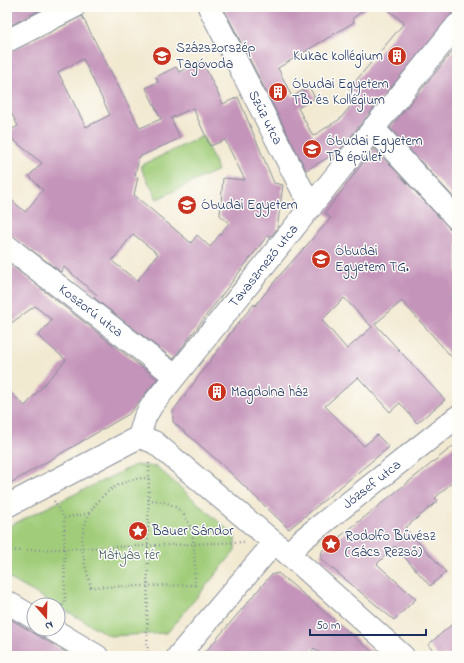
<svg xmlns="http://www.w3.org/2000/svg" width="464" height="663" viewBox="0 0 464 663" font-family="'Indie Flower',sans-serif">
<rect width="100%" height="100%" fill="#fdfcf7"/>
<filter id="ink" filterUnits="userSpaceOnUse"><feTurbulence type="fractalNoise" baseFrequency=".025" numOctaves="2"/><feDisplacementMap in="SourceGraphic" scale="8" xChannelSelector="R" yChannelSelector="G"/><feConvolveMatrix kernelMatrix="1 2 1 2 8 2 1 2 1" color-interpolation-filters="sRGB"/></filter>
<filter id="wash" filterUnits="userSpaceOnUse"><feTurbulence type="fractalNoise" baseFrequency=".012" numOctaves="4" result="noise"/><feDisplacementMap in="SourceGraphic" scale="16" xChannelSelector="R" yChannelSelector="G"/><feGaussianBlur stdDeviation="0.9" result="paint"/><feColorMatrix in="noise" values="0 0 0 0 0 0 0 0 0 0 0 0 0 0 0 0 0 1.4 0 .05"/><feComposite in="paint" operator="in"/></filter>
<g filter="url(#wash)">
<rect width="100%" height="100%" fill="#f2e9d1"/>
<g fill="#a1cd7a" stroke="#5e7e6c">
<polygon points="203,136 218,170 157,199 140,166"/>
<polygon points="135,465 157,467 235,536 235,551 167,633 110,636 7,577 7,527"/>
</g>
<g id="blocks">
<g fill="#c494ba" fill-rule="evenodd">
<polygon points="7,7 46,7 7,27"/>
<polygon points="223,7 368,7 353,18 354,22 278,68 292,97 309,87 315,98 298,108 313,136 340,119 358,97 349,89 404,23 385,7 457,7 338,152 306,170"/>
<path d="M82,16L140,128L161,119L146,88L158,82L156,77L176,67L179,72L202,61L223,104L238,97L274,183L283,185L277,229L271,236H267L173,359L94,298L97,295L64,267L61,272L7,232V196L25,212L43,190L29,176L42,163L7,135V132L18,126L7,105V53ZM83,59L110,115L86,127L58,72ZM193,108L210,146L225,140L245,180L223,178L220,215L229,223L210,247L197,235L191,243L134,195L138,177L135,176L139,157L180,138L171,118ZM133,234L158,254L137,281L112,261Z"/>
<polygon points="457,46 457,201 390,128"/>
<path d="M374,148L457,236V290L450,296L457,304V363L402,301L375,324L445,400L417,423L400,403L390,412L358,377L325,406L364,446L377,435L389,447L289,529L217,460L173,422V411L235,327L254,304L255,306L279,276L331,218L325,213ZM344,298L372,327L347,349L322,320Z"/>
<polygon points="7,262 157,379 129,414 7,485 7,389 25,406 66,360 38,336 52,320 35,306 7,326"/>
<polygon points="457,443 457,478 435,498 438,501 405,528 446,572 430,586 395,546 377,564 416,599 394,620 321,559 322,551"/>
<polygon points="278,573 301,592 377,656 324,656 314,648 308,656 202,656 271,575"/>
<polygon points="7,617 72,656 7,656"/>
<polygon points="457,620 457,656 438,656 428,645"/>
</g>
</g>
</g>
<g filter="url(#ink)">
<use href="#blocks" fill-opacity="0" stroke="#868c98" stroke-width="1"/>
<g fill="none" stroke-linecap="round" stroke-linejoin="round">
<defs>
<g id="minor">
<path id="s1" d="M209,7L311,207"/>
<polyline points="7,41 74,7"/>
<polyline points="373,128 457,219"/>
<path id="s2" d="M7,246L175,376"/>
<path id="s3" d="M139,437L145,417L152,405C254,279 354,151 457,25"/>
<polyline points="7,506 139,437 154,442 300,564 403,656"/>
<path id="s4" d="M288,554L303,539L457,417"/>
<polyline points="7,602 34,618"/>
<polyline points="52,629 97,656"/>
<polyline points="178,656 274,543"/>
</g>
</defs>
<use href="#minor" stroke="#868c98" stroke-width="24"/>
<g stroke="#868c98" stroke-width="2.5" stroke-dasharray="1 3" stroke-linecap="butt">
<path d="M148,500C200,501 194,547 195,585L91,587C88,575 83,560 82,548C80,510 111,477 149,478"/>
<polyline points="54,501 64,518 90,513"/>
<polyline points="7,551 244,542"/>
<polyline points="58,612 65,601 64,518"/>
<polyline points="148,656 147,634 149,463"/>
</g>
<use href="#minor" stroke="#fff" stroke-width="22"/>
</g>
</g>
<defs>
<symbol id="school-disc" viewBox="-11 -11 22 22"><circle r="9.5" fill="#c8321e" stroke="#fdfcf7"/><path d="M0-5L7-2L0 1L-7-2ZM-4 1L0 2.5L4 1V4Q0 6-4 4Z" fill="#fff"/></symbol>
<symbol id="building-disc" viewBox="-11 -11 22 22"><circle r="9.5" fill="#c8321e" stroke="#fdfcf7"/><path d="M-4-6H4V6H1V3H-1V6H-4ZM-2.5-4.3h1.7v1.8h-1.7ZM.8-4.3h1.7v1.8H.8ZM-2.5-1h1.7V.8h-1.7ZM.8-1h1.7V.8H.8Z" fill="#fff"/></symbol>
<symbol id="university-disc" viewBox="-11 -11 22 22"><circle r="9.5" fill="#c8321e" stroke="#fdfcf7"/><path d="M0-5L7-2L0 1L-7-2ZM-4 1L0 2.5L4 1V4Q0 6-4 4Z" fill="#fff"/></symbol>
<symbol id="sight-disc" viewBox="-11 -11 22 22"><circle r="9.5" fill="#c8321e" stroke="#fdfcf7"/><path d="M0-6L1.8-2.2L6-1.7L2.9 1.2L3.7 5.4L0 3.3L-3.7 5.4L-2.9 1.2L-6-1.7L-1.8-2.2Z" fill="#fff"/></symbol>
</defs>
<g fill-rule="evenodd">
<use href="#school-disc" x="151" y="45" width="22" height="22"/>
<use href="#building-disc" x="386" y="45" width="22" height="22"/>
<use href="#building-disc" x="267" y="81" width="22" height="22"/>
<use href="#university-disc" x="301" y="138" width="22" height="22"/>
<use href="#university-disc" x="176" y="194" width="22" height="22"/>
<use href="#school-disc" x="310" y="248" width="22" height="22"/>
<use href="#building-disc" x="206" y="381" width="22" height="22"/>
<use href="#sight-disc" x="127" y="520" width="22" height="22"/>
<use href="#sight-disc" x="320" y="533" width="22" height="22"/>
</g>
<g text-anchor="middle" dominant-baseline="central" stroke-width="3" stroke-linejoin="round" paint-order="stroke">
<g font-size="14" fill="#1b2f5e" stroke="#fdfcf7" text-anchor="start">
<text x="176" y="48">Százszorszép<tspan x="176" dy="16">Tagóvoda</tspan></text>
<text x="383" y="56" text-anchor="end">Kukac kollégium</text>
<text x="292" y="84">Óbudai Egyetem<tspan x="292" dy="16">TB. és Kollégium</tspan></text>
<text x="326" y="141">Óbudai Egyetem<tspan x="326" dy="16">TB épület</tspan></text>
<text x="201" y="205">Óbudai Egyetem</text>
<text x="335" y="251">Óbudai<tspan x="335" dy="16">Egyetem TG.</tspan></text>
<text x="231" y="392">Magdolna ház</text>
<text x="152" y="531">Bauer Sándor</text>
<text x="345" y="536">Rodolfo Bűvész<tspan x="345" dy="16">(Gács Rezső)</tspan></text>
</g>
<g font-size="14" fill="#1b2f5e" stroke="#fdfcf7">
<text stroke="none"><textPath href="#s1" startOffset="124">Szűz utca</textPath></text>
<text stroke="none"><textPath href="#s3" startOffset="213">Tavaszmező utca</textPath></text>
<text stroke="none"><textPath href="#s2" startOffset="106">Koszorú utca</textPath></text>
<text stroke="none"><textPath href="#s4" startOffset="109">József utca</textPath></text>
</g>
<g font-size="14" fill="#435e66" stroke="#fdfcf7">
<text x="129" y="555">Mátyás tér</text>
</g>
</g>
<rect width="464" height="663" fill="none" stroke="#fdfcf7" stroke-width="24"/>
<g transform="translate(46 617) rotate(160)"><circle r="19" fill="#fdfcf7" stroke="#a3aaba"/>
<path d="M0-3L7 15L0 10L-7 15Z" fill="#c8321e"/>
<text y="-6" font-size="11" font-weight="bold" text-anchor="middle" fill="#1b2f5e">N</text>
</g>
<path d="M310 629v6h116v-6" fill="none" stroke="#1b2f5e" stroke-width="2"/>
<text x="316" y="629" font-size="12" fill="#1b2f5e" stroke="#fdfcf7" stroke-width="3" paint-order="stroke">50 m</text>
</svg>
